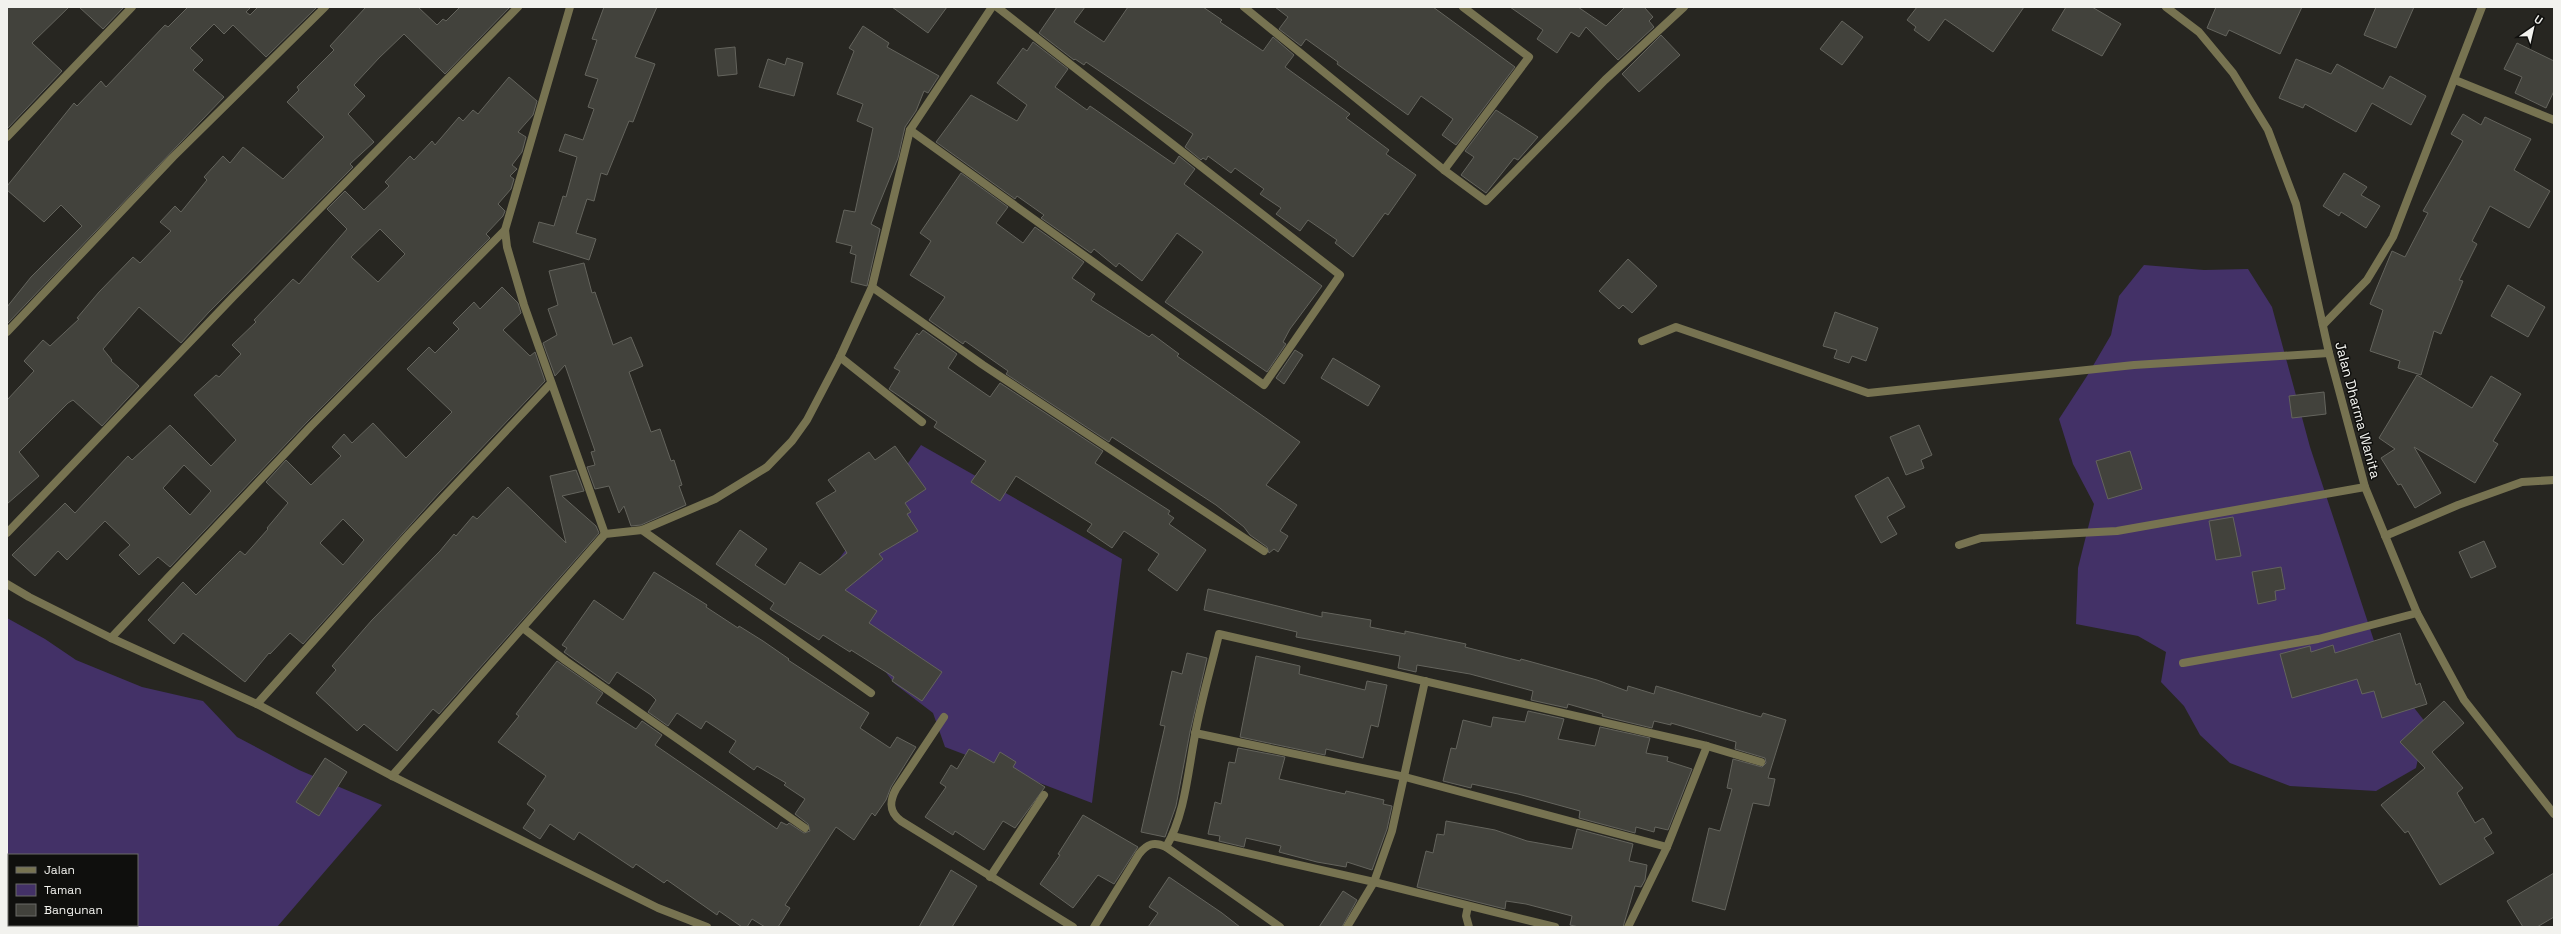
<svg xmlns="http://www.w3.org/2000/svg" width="2561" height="934" viewBox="0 0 2561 934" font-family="'Space Grotesk',sans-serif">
<rect width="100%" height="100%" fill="#272621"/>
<g fill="#433167" fill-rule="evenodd">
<polygon points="2144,265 2204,270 2248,269 2272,307 2310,447 2383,668 2426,723 2416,768 2376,791 2290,786 2230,763 2200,735 2184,706 2161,682 2166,652 2138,636 2076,624 2078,568 2094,504 2073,464 2059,419 2087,376 2111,335 2119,296"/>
<polygon points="921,445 1122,559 1092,803 945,747 933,713 895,684 819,587"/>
<path d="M7,618L45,639L76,660L142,687L203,701L237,737L299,770L382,805L277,927H7ZM9,855H137V925H9Z"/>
</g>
<g fill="#42423c" stroke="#64645d" fill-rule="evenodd">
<polygon points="7,7 69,7 32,43 62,71 7,129"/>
<polygon points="79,7 124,7 103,29"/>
<polygon points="188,7 251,7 246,12 250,15 258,7 317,7 266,57 233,25 224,34 214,24 190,48 203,60 193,70 224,97 7,324 7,307 31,277 82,226 61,205 44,222 7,190 7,186 74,103 77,106 101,81 106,87 165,25 168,27"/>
<polygon points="366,7 418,7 437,25 443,19 446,21 460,7 510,7 445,74 404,34 379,58 354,85 365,96 348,114 374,142 350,164 353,167 209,312 181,343 139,307 103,349 112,360 111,361 139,386 102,426 73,400 68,403 19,452 39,476 7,504 7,400 34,371 24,361 43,340 50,346 79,319 77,318 99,292 133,257 140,263 171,231 160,222 175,206 181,212 207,180 204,177 223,156 230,163 243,147 283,179 324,137 287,102 299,90 297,87 334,50 330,46"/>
<polygon points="604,7 657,7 635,57 655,64 633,122 629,121 607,175 601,173 594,201 587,199 576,233 596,239 589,260 533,242 539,222 554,226 563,196 566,197 577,157 559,151 565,134 583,140 594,109 588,107 598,79 585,75 597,40 592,39"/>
<polygon points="892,7 947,7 928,33"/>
<polygon points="1057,7 1085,7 1074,22 1104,42 1128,7 1203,7 1222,20 1220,22 1263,51 1273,37 1294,55 1285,67 1350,114 1346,118 1389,150 1386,154 1416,175 1388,215 1385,213 1353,257 1335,243 1337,240 1308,220 1300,231 1276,214 1281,208 1260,194 1264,189 1235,168 1231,173 1208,156 1206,160 1203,158 1201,160 1185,147 1193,134 1086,62 1084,65 1075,59 1074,60 1039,33"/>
<polygon points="1275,7 1433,7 1515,67 1456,145 1442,135 1453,119 1421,96 1408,115 1337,64 1338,62 1306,39 1301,46 1279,29 1288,17"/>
<polygon points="1510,7 1578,7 1606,26 1625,7 1644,7 1653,17 1649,21 1654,27 1618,60 1586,27 1579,37 1571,32 1557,53 1537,39 1543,30"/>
<polygon points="1917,7 2024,7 1993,52 1945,19 1929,41 1914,30 1916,27 1907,20"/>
<polygon points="2066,7 2092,7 2121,24 2102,56 2052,30"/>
<polygon points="2216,7 2302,7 2280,54 2229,30 2226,36 2207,28"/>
<polygon points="2376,7 2414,7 2396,48 2364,35"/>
<polygon points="1842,21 1863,37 1842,65 1820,49"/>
<polygon points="863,26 889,43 887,47 939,76 928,93 924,91 916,111 905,127 898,158 871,224 880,229 867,286 851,282 856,255 850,253 852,246 836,242 844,210 855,212 873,128 857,121 863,104 837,94 854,51 849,48"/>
<polygon points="1661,35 1680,55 1639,92 1622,74"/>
<polygon points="1033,42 1068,69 1055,87 1087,110 1090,106 1174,164 1179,156 1195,169 1184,184 1322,286 1290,329 1283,342 1286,344 1267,372 1165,302 1203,252 1177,233 1142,281 1119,263 1116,267 1094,249 1091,253 1041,218 1044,215 1017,196 1015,199 936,142 971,95 1017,121 1027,105 997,83 1023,48 1027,51"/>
<polygon points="2517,43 2554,61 2554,91 2546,108 2515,93 2522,77 2504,69"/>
<polygon points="735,47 737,74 718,76 715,49"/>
<polygon points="787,58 803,63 794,96 759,87 768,59 785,65"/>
<polygon points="2296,59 2331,74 2337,64 2383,89 2390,76 2426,96 2411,125 2372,103 2356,132 2305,104 2303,108 2279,98"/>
<path d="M509,77L537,101L533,115L518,132L526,137L522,152L512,165L517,169L510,176L514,179L511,189L498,204L505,211L503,216L486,234L490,238L307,422L170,567L158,557L139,575L119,555L130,545L105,521L67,560L58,551L35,576L12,555L65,503L75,513L128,456L132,460L170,425L211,466L236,440L194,395L216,375L219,377L241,354L232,345L256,322L254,320L293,279L299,284L347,229L327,209L345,191L364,210L389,186L385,182L410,156L414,160L432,141L435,145L459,117L463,121L473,110L478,114ZM380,229L405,254L378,282L351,257ZM184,465L211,491L190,515L163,488Z"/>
<polygon points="1496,110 1538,137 1518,160 1514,158 1486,193 1461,175 1474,157 1465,151"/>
<polygon points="2463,114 2481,125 2485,117 2531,139 2514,170 2550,191 2529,228 2490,206 2472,241 2477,244 2459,280 2463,281 2441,334 2434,331 2421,375 2398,368 2400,361 2370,351 2383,310 2370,304 2392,251 2405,257 2428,213 2423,211 2463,141 2451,134"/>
<polygon points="961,173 1008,207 996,223 1023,243 1035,227 1084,262 1072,278 1095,294 1091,300 1149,337 1152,334 1179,354 1177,356 1300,442 1266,485 1297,505 1280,531 1288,536 1278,552 1274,549 1269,553 1267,547 1250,535 1244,527 1216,505 1112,437 1109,442 1006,374 1008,371 965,341 963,344 929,320 945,297 910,275 931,241 920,233"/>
<polygon points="2344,173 2367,187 2361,195 2380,206 2366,228 2341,212 2339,216 2323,206"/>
<polygon points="1628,259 1657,286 1632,313 1623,305 1619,309 1599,291"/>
<polygon points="584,263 592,293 595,292 613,345 631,337 643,366 629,372 651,432 660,429 671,461 674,460 682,485 679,486 686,505 641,525 631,526 624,506 619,513 609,486 595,489 587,467 595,465 591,452 595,451 565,365 555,376 543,343 557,335 548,309 558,305 549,271"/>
<polygon points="2508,285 2545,307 2528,337 2491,316"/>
<path d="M502,287L518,303L521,313L503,330L530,356L535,352L545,381L439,493L303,644L290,633L270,654L269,653L245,682L183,633L174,644L148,620L183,582L196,595L240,551L245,555L268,529L267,528L288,503L266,482L286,460L311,485L341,456L332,447L344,434L352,443L373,423L406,458L452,412L407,369L429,347L435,353L459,329L453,323L474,302L480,309ZM343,519L364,540L343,565L320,543Z"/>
<polygon points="1835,312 1878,328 1866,361 1852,356 1849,363 1834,358 1837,350 1823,346"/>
<polygon points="923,330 957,354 948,368 990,397 1000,383 1103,451 1095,463 1170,511 1168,514 1174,518 1169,524 1206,550 1177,591 1148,570 1159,554 1124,531 1112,548 1087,531 1092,524 1016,476 1000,501 971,482 986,461 934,427 937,422 889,389 900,371 894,368 917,333 919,335"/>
<polygon points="1295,350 1303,355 1284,384 1276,378"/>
<polygon points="1333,358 1380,386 1368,406 1321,378"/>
<polygon points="2417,375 2472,408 2491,376 2521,394 2493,441 2498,444 2475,483 2414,447 2441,493 2415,508 2401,484 2398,485 2381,458 2395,449 2379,438"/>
<polygon points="2324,392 2326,414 2292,418 2289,396"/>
<polygon points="1919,425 1932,455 1921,460 1924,468 1906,475 1890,437"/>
<polygon points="895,446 926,489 905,503 911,512 907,514 918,531 879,554 883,559 845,590 877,611 869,623 942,672 922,701 892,681 894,677 851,650 850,652 823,635 819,640 770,609 774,603 716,564 740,530 767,549 755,565 785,585 800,562 820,575 847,553 816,503 836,491 828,480 869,452 875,460"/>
<polygon points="2130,451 2142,489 2108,499 2096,461"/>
<polygon points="576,470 584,491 562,496 596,526 599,533 439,714 433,709 397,751 364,724 357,731 316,693 336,670 332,666 372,620 440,551 454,534 456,536 473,516 477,519 508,487 566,543 550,476"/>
<polygon points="1888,477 1905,507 1887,517 1897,534 1881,543 1855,496"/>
<polygon points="2233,517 2241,556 2216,560 2209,521"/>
<polygon points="2484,541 2496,567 2471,578 2459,552"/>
<polygon points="2281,567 2285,589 2275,591 2276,600 2258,604 2252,572"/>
<polygon points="654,572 707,605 706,607 738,628 739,626 763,641 789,659 788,660 869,713 860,728 890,748 897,737 916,747 891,787 886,800 875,816 872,813 854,840 836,827 785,905 790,908 778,927 765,927 752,919 747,927 742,927 719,911 717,915 667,880 664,883 636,864 633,868 579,832 574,840 550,824 540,839 523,828 535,810 527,804 546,776 498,742 519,716 516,714 557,661 603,693 596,703 636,729 642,721 662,735 655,745 777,829 781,822 787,825 789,823 804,833 810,831 808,824 795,814 805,799 784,785 786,783 757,766 754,770 729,752 736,741 706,721 701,729 677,713 668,726 648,712 656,700 651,695 617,672 609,684 564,652 567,648 562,645 594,600 623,620"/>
<polygon points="1208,589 1322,617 1322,612 1371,620 1370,627 1405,634 1405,631 1466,644 1465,647 1520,661 1521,659 1597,680 1627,691 1628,686 1654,694 1656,686 1761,717 1763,713 1786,720 1768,778 1775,779 1769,806 1753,803 1725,910 1692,901 1709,828 1720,831 1732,789 1727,788 1733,759 1762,767 1766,763 1765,758 1735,749 1736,742 1671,723 1671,725 1654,721 1652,728 1602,716 1603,714 1568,704 1567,708 1531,700 1533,691 1470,674 1417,665 1416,672 1398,668 1400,656 1296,637 1297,632 1204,610"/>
<polygon points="2400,633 2416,685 2420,683 2427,704 2382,718 2374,691 2362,694 2357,679 2292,698 2280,654 2310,646 2311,652 2333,645 2335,653"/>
<polygon points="1187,653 1207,658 1190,732 1176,806 1165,837 1141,832 1165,726 1160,725 1172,671 1182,674"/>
<polygon points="1256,656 1300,666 1299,674 1365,690 1367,681 1387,685 1378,727 1371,725 1363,758 1326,749 1325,755 1240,737"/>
<polygon points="2444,701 2464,723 2432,752 2463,788 2457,793 2475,823 2483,818 2492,833 2484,838 2494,853 2440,885 2408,831 2405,833 2381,805 2425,768 2400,742"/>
<polygon points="1528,711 1564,719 1558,739 1595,746 1600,727 1650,738 1646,753 1668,757 1667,761 1692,769 1668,830 1655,827 1654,832 1636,827 1635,833 1579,818 1580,811 1518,794 1472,784 1471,788 1443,781 1451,748 1456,749 1463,720 1491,727 1493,717 1525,722"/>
<polygon points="1238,748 1285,757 1279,779 1345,794 1346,791 1384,800 1383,804 1392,806 1387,829 1372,870 1347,862 1346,867 1317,862 1279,852 1281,846 1246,838 1244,847 1219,841 1220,836 1208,834 1215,802 1221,804 1229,762 1235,763"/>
<polygon points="969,749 994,763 1000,752 1016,762 1013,767 1045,787 1015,828 1003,821 984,850 955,831 953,835 925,817 946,787 940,783 951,765 957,769"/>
<polygon points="325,758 347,772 319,816 296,802"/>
<polygon points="1083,815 1138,847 1114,884 1098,875 1073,908 1040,884 1060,855 1058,854"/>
<polygon points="1446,821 1495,830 1527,841 1572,849 1577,829 1633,844 1629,861 1647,865 1645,880 1641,887 1635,886 1623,927 1579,927 1570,925 1572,916 1526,904 1506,901 1505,909 1417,887 1426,851 1433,853 1437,834 1444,835"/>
<polygon points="951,870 977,886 952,927 919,927"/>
<polygon points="2554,873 2554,917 2537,927 2523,927 2507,901"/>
<polygon points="1169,877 1222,913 1240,927 1148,927 1158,913 1149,907"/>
<polygon points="1343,891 1357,900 1342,927 1319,927"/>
</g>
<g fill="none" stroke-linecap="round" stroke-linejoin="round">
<g stroke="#777351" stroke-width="8">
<polyline points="570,7 505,230 507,247 524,305 605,534"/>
<polyline points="1244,7 1444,170 1486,201 1605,80 1684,7"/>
<polyline points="2166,7 2199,32 2233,73 2268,130 2296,204 2329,353 2365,487 2417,613 2464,700 2554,814"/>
<polyline points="2455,80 2554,120"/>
<polyline points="910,130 1264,385 1340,275 997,7"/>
<polyline points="7,137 132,7"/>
<polyline points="1444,170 1529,57 1463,7"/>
<polyline points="872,287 983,365 1264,551"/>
<polyline points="2323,325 2367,280 2393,237 2482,7"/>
<polyline points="7,332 173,157 325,7"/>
<polyline points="1642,341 1676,327 1868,393 2134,365 2329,353"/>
<polyline points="840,357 922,422"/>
<polyline points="642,530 871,693"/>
<polyline points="7,533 233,297 518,7"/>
<polyline points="2385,536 2458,505 2522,482 2554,480"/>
<polyline points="1959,545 1981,538 2117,531 2365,487"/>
<polyline points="7,584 29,597 111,638 257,704 392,776 658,908 707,927"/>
<polyline points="523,628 566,661 805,828"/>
<polyline points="111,638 311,426 505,230"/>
<polyline points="2183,663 2318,639 2417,613"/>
<polyline points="257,704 409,534 551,383"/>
<path d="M944,717L896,789C889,802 889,812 901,821L1073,927"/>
<polyline points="1195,733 1405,777 1667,847"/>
<polyline points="392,776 605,534 642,530 715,499 767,467 792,441 807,420 840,357 872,287 910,130 992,7"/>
<polyline points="1172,836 1374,882 1555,927"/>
<path d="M1166,847C1185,815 1188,771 1195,735C1201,701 1211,668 1219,634L1707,746L1761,762"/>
<polyline points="990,877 1044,795"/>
<polyline points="1468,906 1466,916 1469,927"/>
<path d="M1094,927L1139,854C1147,844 1154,841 1166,847L1280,927"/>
<polyline points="1347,927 1374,882 1392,831 1425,681"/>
<polyline points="1628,927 1667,847 1707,746"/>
</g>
</g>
<g text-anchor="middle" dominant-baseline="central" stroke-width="3" stroke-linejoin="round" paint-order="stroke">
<g font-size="14" fill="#f2f2ee" stroke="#0f0f0d">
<text transform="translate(2358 410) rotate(75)">Jalan Dharma Wanita</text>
</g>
</g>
<rect width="2561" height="934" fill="none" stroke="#f2f2ee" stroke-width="16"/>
<rect x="8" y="854" width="130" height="72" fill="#0f0f0d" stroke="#6a6a67"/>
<rect x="16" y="867" width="20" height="6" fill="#777351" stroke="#6a6a67"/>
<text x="44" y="874" font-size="12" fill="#f2f2ee">Jalan</text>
<rect x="16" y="884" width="20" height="12" fill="#433167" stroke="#6a6a67"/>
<text x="44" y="894" font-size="12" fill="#f2f2ee">Taman</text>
<rect x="16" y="904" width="20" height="12" fill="#42423c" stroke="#6a6a67"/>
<text x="44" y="914" font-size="12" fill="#f2f2ee">Bangunan</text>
<g transform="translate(2533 28) rotate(34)" stroke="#0f0f0d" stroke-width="3" paint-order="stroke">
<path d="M0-3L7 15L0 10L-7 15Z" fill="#f2f2ee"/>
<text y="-6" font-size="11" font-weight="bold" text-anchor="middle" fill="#f2f2ee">U</text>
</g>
</svg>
